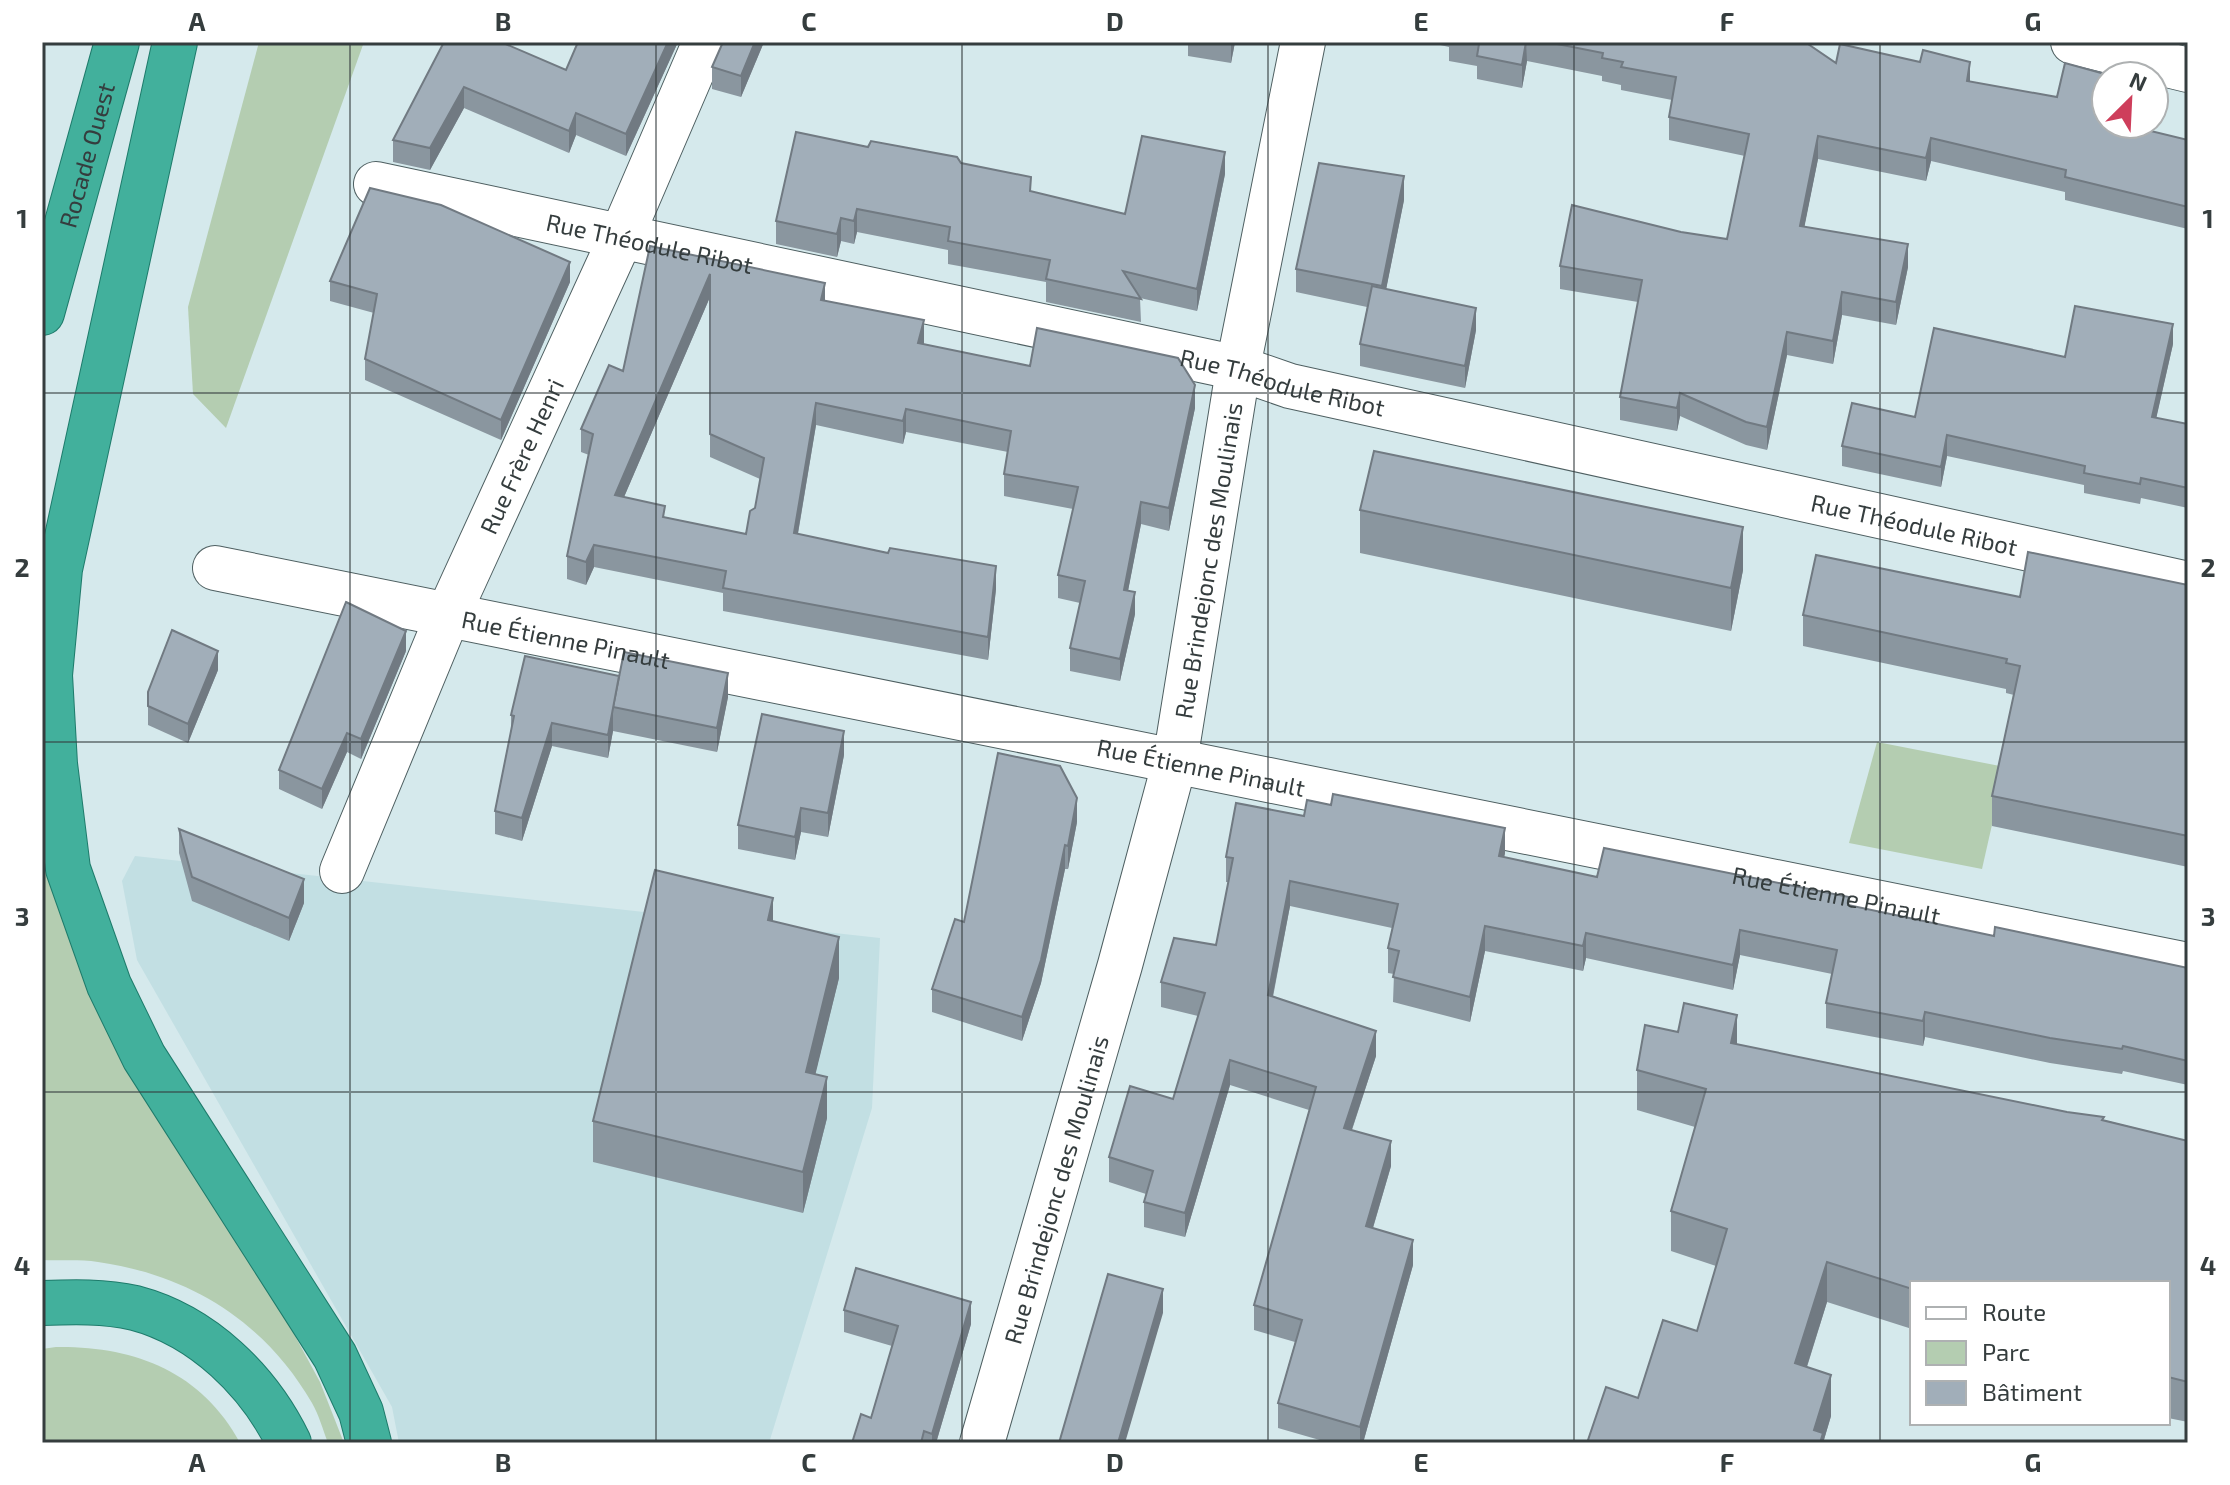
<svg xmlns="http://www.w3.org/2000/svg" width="2230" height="1485" viewBox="0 0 2230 1485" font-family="'Exo 2',sans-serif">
<rect width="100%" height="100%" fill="#d5e9ec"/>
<polygon fill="#c2dfe3" points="135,856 880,938 872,1108 769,1443 399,1443 392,1407 137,960 122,881"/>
<g fill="#b4cdb1">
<polygon points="259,42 364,42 226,428 193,394 188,307"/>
<polygon points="1877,742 2005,767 1982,869 1849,843"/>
<path d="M42,824L261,1273L320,1382L344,1443H328C323,1430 319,1415 312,1403C265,1322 190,1275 98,1262C80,1259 60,1261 42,1260Z"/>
<path d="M56,1347C134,1346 201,1371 240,1443H42V1349Z"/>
</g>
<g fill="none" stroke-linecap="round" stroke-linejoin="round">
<defs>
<g id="minor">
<polyline points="2073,42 2188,70"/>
<path id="s1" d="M376,184L1238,368L1290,386L2188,584"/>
<path id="s2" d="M215,568L2188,965"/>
<path id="s3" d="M342,871L448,615L622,235L705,42"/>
<path id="s4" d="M982,1443L1120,965L1175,761L1241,352L1303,42"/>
</g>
<g id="trunk">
<polyline points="175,42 60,569 50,675 55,764 68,869 109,985 144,1057 335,1356 361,1412 369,1443"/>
<path id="s5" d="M42,313L117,42"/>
<path d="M42,1303C73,1302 104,1301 135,1308C203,1326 259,1381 289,1443"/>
</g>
</defs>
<use href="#minor" stroke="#4e5f61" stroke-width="46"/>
<use href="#trunk" stroke="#1e7b6b" stroke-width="46"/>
<use href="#minor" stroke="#fff" stroke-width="44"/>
<use href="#trunk" stroke="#42b09c" stroke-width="44"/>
</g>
<g fill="#8a969f" fill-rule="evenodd">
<polygon points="444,42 566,70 678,42 626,156 576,135 569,153 464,108 430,170 393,162 393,140"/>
<polygon points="764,42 741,97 712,89 712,67"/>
<polygon points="1188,42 1235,42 1231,63 1188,56"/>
<polygon points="1427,42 1805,42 1836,63 1970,81 2106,124 2188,140 2188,229 2065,200 2065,192 1931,161 1926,181 1818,159 1804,227 1908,267 1896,325 1842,315 1833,364 1787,355 1767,450 1746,445 1680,416 1677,431 1620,420 1620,397 1638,302 1560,289 1560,266 1681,232 1727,239 1745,156 1669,140 1669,117 1672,100 1621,90 1621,85 1602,81 1602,76 1527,61 1522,88 1477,79 1477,66 1449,61 1449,47"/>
<polygon points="868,147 961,163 1031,191 1125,214 1225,174 1197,311 1140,298 1141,322 1046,302 1046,282 948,264 948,250 857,232 854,244 841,241 837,257 776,244 776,221"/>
<polygon points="1404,200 1386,289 1476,330 1465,388 1360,366 1360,344 1367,307 1296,292 1296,269"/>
<path d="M650,246L825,301L923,344L1195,408L1169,531L1141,524L1128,590L1135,614L1120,681L1070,671V648L1080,603L1058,598V575L1073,509L1004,496V474L1008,452L906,432L903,444L816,425L798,534L996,589L988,660L723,611V593L594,567L586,585L567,579V556L589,455L581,452V429L623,371ZM710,297V457L760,479L755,508L746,534L665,517L624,497Z"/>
<polygon points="330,281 570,282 501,440 365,380 365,359 374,313 330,301"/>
<polygon points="2173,344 2156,418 2188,424 2188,508 2141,498 2140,504 2084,493 2084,485 1947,456 1941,487 1842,466 1842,446 1915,417"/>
<polygon points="1360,510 1743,570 1731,631 1360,553"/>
<polygon points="2188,585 2188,867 1992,826 1992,796 2014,695 2006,693 2006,689 1803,646 1803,615 2020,597"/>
<polygon points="406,651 361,759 347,752 322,809 279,789 279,770"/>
<polygon points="218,670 188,743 148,725 148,692"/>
<polygon points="619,676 728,697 717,752 613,731 608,758 552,746 522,841 495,834 495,811 511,734 511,715"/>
<polygon points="844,755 828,837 801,832 795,860 738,849 738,825"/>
<polygon points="1077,822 1068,869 1065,869 1041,983 1022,1041 932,1012 932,989 964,922"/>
<polygon points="179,829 304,903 289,941 192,901 179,853"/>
<polygon points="1505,853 1504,857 1597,877 1849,905 1994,936 2188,968 2188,1085 2123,1071 2122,1074 2050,1063 1925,1037 1923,1046 1826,1028 1826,1003 1832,974 1740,955 1733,990 1586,958 1583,971 1485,951 1470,1022 1393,1002 1394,974 1388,973 1388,948 1392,928 1290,906 1273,997 1376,1056 1352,1130 1391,1166 1373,1228 1413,1265 1363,1443 1330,1443 1278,1428 1278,1403 1295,1342 1254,1330 1254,1305 1309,1110 1230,1085 1185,1237 1144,1227 1144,1202 1146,1194 1109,1182 1109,1157 1173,1099 1198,1016 1161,1007 1161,982 1216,945 1228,882 1226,882 1226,857"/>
<polygon points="773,921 839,978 815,1074 827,1118 803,1213 593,1162 593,1121"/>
<polygon points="1678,1032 2104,1120 2188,1141 2188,1422 2168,1418 2168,1283 1912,1283 1912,1329 1827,1302 1807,1367 1831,1416 1823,1443 1638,1398 1697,1331 1716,1266 1671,1251 1671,1211 1695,1127 1637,1110 1637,1070"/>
<polygon points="844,1310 971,1324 936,1443 852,1443 871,1418 892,1346 844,1332"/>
</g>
<g fill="#717a82">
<polygon points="668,42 678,42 626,156 626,134"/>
<polygon points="755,42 764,42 741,97 741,76"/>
<polygon points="1231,42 1235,42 1231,63"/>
<polygon points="1526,42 1527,61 1522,88 1522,65"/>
<polygon points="1970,62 1970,85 1967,81"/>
<polygon points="464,87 464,108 430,170 430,148"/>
<polygon points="576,113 576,135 569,153 569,131"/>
<polygon points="1818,136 1818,159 1800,249 1800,226"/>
<polygon points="1931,138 1931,161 1926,181 1926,158"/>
<polygon points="1225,152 1225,174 1197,311 1197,289"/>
<polygon points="1404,176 1404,200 1382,310 1382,286"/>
<polygon points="857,209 857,232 854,244 854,221"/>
<polygon points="841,218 841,241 837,257 837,234"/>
<polygon points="1908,244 1908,267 1896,325 1896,302"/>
<polygon points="570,262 570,282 501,440 501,420"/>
<polygon points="710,274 710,297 615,518 615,495"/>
<polygon points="825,283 825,305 821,300"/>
<polygon points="1842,292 1842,315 1833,364 1833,341"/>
<polygon points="1476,308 1476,330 1465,388 1465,366"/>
<polygon points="924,320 924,343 918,366 918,343"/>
<polygon points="2173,324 2173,344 2152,437 2152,417"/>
<polygon points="1787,332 1787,355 1767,450 1767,427"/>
<polygon points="1195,385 1195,408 1169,531 1169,508"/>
<polygon points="1680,393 1680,416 1677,431 1677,408"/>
<polygon points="816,403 816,425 794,556 794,533"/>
<polygon points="906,409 906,432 903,444 903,421"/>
<polygon points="1947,435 1947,456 1941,487 1941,467"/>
<polygon points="1141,502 1141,524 1124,612 1124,590"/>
<polygon points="1743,527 1743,570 1731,631 1731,588"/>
<polygon points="594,545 594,567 586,585 586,562"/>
<polygon points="996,566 996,589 988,660 988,637"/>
<polygon points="1135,592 1135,614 1120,681 1120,659"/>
<polygon points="406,631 406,651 361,759 361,739"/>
<polygon points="218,651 218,670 188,743 188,724"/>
<polygon points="728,673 728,697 717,752 717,728"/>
<polygon points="613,708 613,731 608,758 608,735"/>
<polygon points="552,723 552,746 522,841 522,818"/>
<polygon points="844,731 844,755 828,837 828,813"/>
<polygon points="347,733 347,752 322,809 322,789"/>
<polygon points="1077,798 1077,822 1068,869 1068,846"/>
<polygon points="801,808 801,832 795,860 795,837"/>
<polygon points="1505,828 1505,853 1499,881 1499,856"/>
<polygon points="1065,845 1065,869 1041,983 1022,1041 1022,1017"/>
<polygon points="304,879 304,903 289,941 289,918"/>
<polygon points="1290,881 1290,906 1268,1020 1268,995"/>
<polygon points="773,898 773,938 768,920"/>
<polygon points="1485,926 1485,951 1470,1022 1470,997"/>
<polygon points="1740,930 1740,955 1733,990 1733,965"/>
<polygon points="1586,933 1586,958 1583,971 1583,946"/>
<polygon points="839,937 839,978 806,1113 806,1072"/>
<polygon points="1925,1012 1925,1037 1923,1046 1923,1021"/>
<polygon points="1737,1015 1737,1056 1731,1043"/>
<polygon points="1376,1031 1376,1056 1344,1153 1344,1128"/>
<polygon points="1230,1060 1230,1085 1185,1237 1185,1213"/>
<polygon points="827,1077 827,1118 803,1213 803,1172"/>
<polygon points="1391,1141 1391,1166 1366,1251 1366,1226"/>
<polygon points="1413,1240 1413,1265 1363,1443 1360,1443 1360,1427"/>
<polygon points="1827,1262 1827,1302 1795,1404 1795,1363"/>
<polygon points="1163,1289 1163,1313 1125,1443 1118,1443"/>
<polygon points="971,1302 971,1324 936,1443 932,1443 932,1434"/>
<polygon points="1831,1375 1831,1416 1823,1443 1814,1443 1814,1430"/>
</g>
<g fill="#a1aeb9" stroke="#717a82" stroke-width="2" fill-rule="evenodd">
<polygon points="444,42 501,42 566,70 578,42 668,42 626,134 576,113 569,131 464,87 430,148 393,140"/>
<polygon points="723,42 755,42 741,76 712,67"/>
<polygon points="1469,42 1526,42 1522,65 1477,56 1479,44"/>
<polygon points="1547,42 1805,42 1836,63 1840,44 1920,62 1923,50 1970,62 1967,81 2057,97 2065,63 2112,76 2106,76 2106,112 2104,120 2106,120 2106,124 2122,124 2188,140 2188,207 2065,177 2066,170 1931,138 1926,158 1818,136 1800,226 1908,244 1896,302 1842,292 1833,341 1787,332 1767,427 1746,422 1680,393 1677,408 1620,397 1642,280 1560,266 1572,205 1681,232 1727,239 1749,134 1669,117 1676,77 1621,67 1623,62 1602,58 1603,53"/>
<polygon points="796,132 868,147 871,141 957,157 961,163 1031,177 1030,191 1125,214 1142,136 1225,152 1197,289 1123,271 1141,299 1046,279 1050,260 948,241 950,227 857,209 854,221 841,218 837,234 776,221"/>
<polygon points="1319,163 1404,176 1382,286 1296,269"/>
<polygon points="370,188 441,205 570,262 501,420 365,359 377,294 330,281"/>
<path d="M650,246L825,283L821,300L924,320L918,343L1030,366L1037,328L1178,358L1195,385L1169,508L1141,502L1124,590L1135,592L1120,659L1070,648L1085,581L1058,575L1078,487L1004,474L1011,431L906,409L903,421L816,403L794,533L888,553L890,548L996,566L988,637L723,588L726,571L594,545L586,562L567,556L593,434L581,429L609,365L623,371ZM710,274V434L764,458L755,508L750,511L746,534L663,517L665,506L615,495Z"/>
<polygon points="1372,286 1476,308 1465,366 1360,344"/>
<polygon points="2075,306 2173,324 2152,417 2188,424 2188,488 2141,478 2140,484 2084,473 2085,466 1947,435 1941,467 1842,446 1852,403 1915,417 1934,328 2065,357"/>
<polygon points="1374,451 1743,527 1731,588 1360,510"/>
<polygon points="2028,552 2188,585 2188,836 1992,796 2020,666 2006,663 2007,659 1803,615 1816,555 2020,597"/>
<polygon points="346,602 406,631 361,739 347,733 322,789 279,770"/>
<polygon points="172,630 218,651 188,724 148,706 148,692"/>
<polygon points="624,652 728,673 717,728 613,707"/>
<polygon points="525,656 619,676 608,735 552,723 522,818 495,811 514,716 511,715"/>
<polygon points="762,714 844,731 828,813 801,808 795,837 738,825"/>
<polygon points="998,753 1060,766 1077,798 1068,846 1065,845 1041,960 1022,1017 932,989 955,919 964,922"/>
<polygon points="1333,794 1505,828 1499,856 1597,877 1604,848 1849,897 1848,905 1994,936 1995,927 2188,968 2188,1061 2123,1046 2122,1049 2050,1038 1925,1012 1923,1021 1826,1003 1837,950 1740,930 1733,965 1586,933 1583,946 1485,926 1470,997 1393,977 1399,951 1388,948 1398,904 1290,881 1268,995 1376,1031 1344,1128 1391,1141 1366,1226 1413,1240 1360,1427 1278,1403 1302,1320 1254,1305 1316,1087 1230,1060 1185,1213 1144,1202 1153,1171 1109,1157 1130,1086 1173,1099 1205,993 1161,982 1174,938 1216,945 1233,858 1226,857 1236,803 1304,816 1307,800 1331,805"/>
<polygon points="179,829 304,879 289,918 192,877"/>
<polygon points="655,870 773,898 768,920 839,937 806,1072 827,1077 803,1172 593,1121"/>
<polygon points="1684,1003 1737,1015 1731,1043 2067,1112 2104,1117 2102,1120 2188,1141 2188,1382 2168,1377 2168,1283 1912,1283 1912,1289 1827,1262 1795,1363 1831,1375 1814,1430 1823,1433 1820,1443 1587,1443 1606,1387 1638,1398 1663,1320 1697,1331 1727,1229 1671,1211 1706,1089 1637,1070 1645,1025 1678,1032"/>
<polygon points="856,1268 971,1302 932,1434 924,1431 921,1443 852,1443 861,1414 871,1418 898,1326 844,1310"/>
<polygon points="1108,1274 1163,1289 1118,1443 1059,1443"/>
</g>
<path fill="none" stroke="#353d3e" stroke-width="2" stroke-opacity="0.55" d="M350,42V1443M656,42V1443M962,42V1443M1268,42V1443M1574,42V1443M1880,42V1443M42,393H2188M42,742H2188M42,1092H2188"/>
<g text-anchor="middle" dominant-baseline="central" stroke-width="7" stroke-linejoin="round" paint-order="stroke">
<g font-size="24" fill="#353d3e" stroke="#fff">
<text stroke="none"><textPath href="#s5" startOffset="164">Rocade Ouest</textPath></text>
<text stroke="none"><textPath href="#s1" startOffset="280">Rue Théodule Ribot</textPath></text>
<text stroke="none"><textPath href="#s1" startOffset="928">Rue Théodule Ribot</textPath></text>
<text stroke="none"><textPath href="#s3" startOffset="452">Rue Frère Henri</textPath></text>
<text stroke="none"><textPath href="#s1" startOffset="1576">Rue Théodule Ribot</textPath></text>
<text stroke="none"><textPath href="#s4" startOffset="912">Rue Brindejonc des Moulinais</textPath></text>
<text stroke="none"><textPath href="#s2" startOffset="358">Rue Étienne Pinault</textPath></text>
<text stroke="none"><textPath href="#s2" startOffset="1006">Rue Étienne Pinault</textPath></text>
<text stroke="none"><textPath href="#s2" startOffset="1654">Rue Étienne Pinault</textPath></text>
<text stroke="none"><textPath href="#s4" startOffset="264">Rue Brindejonc des Moulinais</textPath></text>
</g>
</g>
<rect width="2230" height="1485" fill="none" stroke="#ffffff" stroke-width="88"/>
<rect x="1910" y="1281" width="260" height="144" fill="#ffffff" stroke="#aeb1b2" stroke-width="2"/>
<rect x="1926" y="1307" width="40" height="12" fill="#ffffff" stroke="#aeb1b2" stroke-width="2"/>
<text x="1982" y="1321" font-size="24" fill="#353d3e">Route</text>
<rect x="1926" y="1341" width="40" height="24" fill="#b4cdb1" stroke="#aeb1b2" stroke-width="2"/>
<text x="1982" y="1361" font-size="24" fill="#353d3e">Parc</text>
<rect x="1926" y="1381" width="40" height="24" fill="#a1aeb9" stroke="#aeb1b2" stroke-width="2"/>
<text x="1982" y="1401" font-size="24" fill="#353d3e">Bâtiment</text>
<g transform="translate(2130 100) rotate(24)"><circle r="38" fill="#ffffff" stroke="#aeb1b2" stroke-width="2"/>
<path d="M0-6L14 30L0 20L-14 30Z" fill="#ce3e5b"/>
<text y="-12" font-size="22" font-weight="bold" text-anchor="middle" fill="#353d3e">N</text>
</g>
<rect x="44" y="44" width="2142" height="1397" fill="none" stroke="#353d3e" stroke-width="3"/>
<g font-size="26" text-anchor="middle" font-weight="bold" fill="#353d3e">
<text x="197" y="31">A</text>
<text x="503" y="31">B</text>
<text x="809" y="31">C</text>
<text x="1115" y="31">D</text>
<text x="1421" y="31">E</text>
<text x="1727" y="31">F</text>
<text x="2033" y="31">G</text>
<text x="22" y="228">1</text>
<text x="2208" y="228">1</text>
<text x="22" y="577">2</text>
<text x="2208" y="577">2</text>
<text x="22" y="926">3</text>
<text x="2208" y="926">3</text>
<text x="22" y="1275">4</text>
<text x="2208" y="1275">4</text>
<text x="197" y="1472">A</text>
<text x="503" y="1472">B</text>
<text x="809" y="1472">C</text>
<text x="1115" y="1472">D</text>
<text x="1421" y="1472">E</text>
<text x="1727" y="1472">F</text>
<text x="2033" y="1472">G</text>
</g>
</svg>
